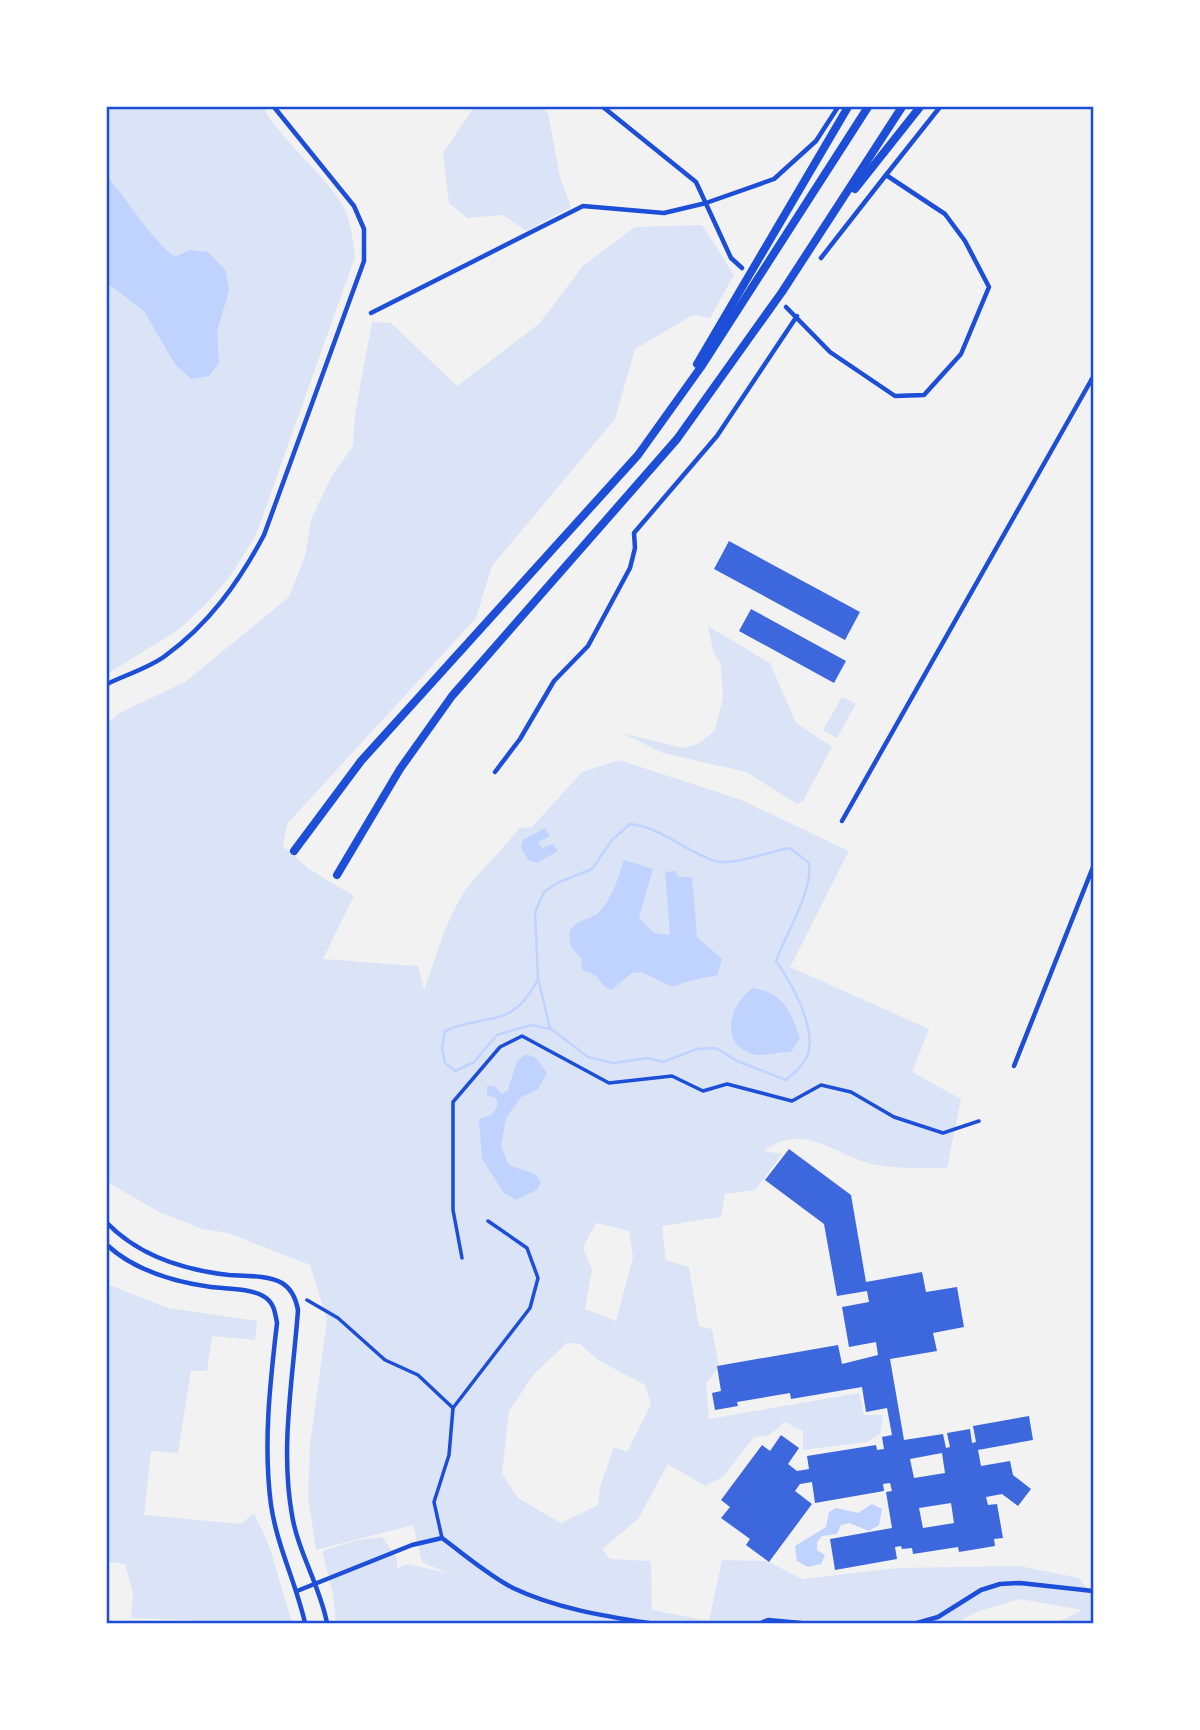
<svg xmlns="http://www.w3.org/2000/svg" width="1200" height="1730" viewBox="0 0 1200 1730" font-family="Rubik,sans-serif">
<rect width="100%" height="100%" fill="#f2f2f2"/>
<g fill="#dbe4f7" fill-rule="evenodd">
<path d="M107,107H263C283,143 320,169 342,204C351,220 353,239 355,257L256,535L229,578L204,606L178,630L107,674Z"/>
<polygon points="474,107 540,107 548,113 560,177 571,207 526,231 503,215 467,218 449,203 443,153"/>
<path d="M702,225L734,275L710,318L693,315L635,349L615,419L492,566L476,618L287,824L283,846L309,869L354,896L323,959L418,966L424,990C436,958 444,924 463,894C478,871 503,851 519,828L532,827L582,772L619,760L739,799L849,851L790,967L929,1029L912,1072L961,1099L947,1168C924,1168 899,1169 876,1165C836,1157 804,1120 764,1151L782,1154L755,1190L725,1194L721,1217L662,1226L666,1260L689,1267L699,1326L712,1329L719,1367L706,1384L709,1419L859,1393L864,1415H883L880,1434L867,1442L803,1450V1431L785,1422L770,1435L754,1437L723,1477L705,1486L668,1464L638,1519L602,1549L610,1559L651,1561L652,1610L709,1621L722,1560L767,1561L802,1579L898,1568L1019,1566L1079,1578L1093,1596V1623H1056L1082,1610L1020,1599L979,1611L956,1623H336L333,1594L322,1551L358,1540L382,1537L397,1558V1568L408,1564L447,1573L422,1562L413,1525L316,1550L308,1497L310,1445L327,1320L310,1265L228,1233L203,1229L161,1213L107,1182V724L119,713L185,682L289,597L305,556L311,520L331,477L353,446L355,414L372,322L391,323L457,386L539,324L583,266L635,227ZM596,1223L629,1231L633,1257L616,1321L585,1309L592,1269L583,1248ZM567,1343L580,1344L598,1360L645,1385L651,1404L627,1452L614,1447L600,1487L598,1505L561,1523L518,1498L502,1474L509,1411L534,1374Z"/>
<polygon points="708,626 770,663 796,723 832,747 803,801 797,804 746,772 663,753 622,733 683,748 700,743 715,730 723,698 721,664 713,651"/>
<polygon points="842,697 856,704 837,738 823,730"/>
<polygon points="107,1284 168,1308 257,1321 255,1340 212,1336 207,1371 191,1371 178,1453 151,1451 144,1515 241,1524 254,1513 270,1548 292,1623 192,1623 192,1620 131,1618 133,1593 125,1564 107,1562"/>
</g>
<g fill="#bfd3fe">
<path d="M107,177C130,201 149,238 175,257L190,250L208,252L226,271L229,291L217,331L219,363L209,376L191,379L175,364L144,311L107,283Z"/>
<polygon points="545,828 550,836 538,842 542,848 553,844 558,851 537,863 528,860 521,848 523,840"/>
<path d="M624,860L653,869L639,918L654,933L670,935L665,872L676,871L678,877H692L697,937L722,959L717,975C700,979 688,980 673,987L641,972L632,973L611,990L605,987L595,975L582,970L581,958L571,947L569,933C576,917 590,922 600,911C613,897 618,878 624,860Z"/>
<path d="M753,988C784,993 791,1012 800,1038L791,1052C777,1051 760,1059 747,1052C719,1038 732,1002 753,988Z"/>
<polygon points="526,1054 536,1058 547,1073 538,1089 521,1097 506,1118 501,1146 509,1165 535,1174 541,1182 537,1190 516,1200 504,1193 482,1159 479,1119 491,1115 498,1105 496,1098 487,1095 487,1086 494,1086 502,1094 508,1090 517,1061"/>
<polygon points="872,1504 882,1509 879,1525 869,1531 849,1523 841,1525 837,1534 822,1536 817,1542 817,1550 825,1555 821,1564 808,1567 797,1561 795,1546 826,1527 829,1512 836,1508 858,1513"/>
</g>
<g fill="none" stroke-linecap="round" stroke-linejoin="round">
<g stroke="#bfd3fe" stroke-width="2.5">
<path d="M630,824C661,827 686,852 715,861C733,866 771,851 790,848L809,863C813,891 786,933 776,961C791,982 816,1026 808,1054C804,1065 795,1073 786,1080L737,1061L716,1048L697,1049L663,1062L648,1058L613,1063L588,1057L550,1028L538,978L535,912L544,892L557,883L592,869L612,840Z"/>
<path d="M538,979C512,1031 486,1012 445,1031L442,1048L445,1063L455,1071L474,1062L497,1035L531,1025L550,1029"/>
</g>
</g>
<g fill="#3d67dc" fill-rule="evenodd">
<polygon points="729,541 860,612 845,640 714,569"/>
<polygon points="751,609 846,661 834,683 739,631"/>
<path d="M789,1149L851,1195L866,1282L922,1272L926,1292L957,1287L964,1327L933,1333L937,1351L890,1359L904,1440L943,1434L946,1448L950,1447L947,1433L970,1429L972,1443L976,1442L973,1426L1029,1416L1033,1440L978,1450L981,1466L1010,1461L1013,1475L1031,1489L1018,1506L1002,1494L986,1497L988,1505L997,1504L1003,1538L994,1539L995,1546L959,1552L958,1547L913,1554L912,1548L902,1549L901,1546L895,1547L897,1559L835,1570L830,1539L892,1528L886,1492L892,1491L890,1483L883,1484L884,1491L815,1503L812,1482L800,1484L795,1491L812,1504L769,1562L746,1545L750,1539L721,1518L730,1507L721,1500L762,1445L770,1451L781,1435L799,1448L788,1464L797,1471L809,1469L807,1456L876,1445L877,1450L884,1449L882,1437L892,1435L887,1408L866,1412L862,1387L791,1399L790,1393L737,1402L738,1406L715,1410L712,1393L721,1391L717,1366L838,1345L842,1364L878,1355L876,1342L849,1347L842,1307L869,1302L867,1291L837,1296L824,1224L765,1180ZM942,1453L945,1473L914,1478L910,1459ZM951,1503L954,1523L923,1528L919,1508Z"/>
</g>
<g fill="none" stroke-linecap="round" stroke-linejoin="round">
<g stroke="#1d4ed8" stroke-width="3.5">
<polyline points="462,1258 453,1210 453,1102 500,1047 522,1036 609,1083 672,1076 703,1091 727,1084 792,1101 821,1085 851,1092 894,1117 943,1133 979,1121"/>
<polyline points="307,1300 338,1318 385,1360 418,1375 453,1408 449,1455 434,1502 442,1538"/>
<polyline points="453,1408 530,1308 538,1278 527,1248 488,1221"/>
</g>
<g stroke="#1d4ed8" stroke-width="4.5">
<polyline points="603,107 696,182 731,258 742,268"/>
<polyline points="821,258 886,175"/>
<polyline points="786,307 830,352 895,396 924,395 961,354 989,287 965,241 945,214 886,175 940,107"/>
<polyline points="371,313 583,206 664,213 706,203 774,179 816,141 838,107"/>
<path d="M107,684C125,675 149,668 165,656C209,624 239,582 264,535L364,261V229L354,206L274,107"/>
<polyline points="495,772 520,739 554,681 588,646 630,568 635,548 634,533 717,436 797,316"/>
<polyline points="842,821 1093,377"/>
<polyline points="1014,1066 1093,867"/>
<path d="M107,1223C139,1256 184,1270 229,1275C245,1276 268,1275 282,1283C292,1289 296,1299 298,1310C293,1378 280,1448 292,1515C298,1552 320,1586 327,1623"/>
<path d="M107,1245C134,1270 175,1282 211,1287C227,1289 249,1288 263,1296C274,1302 275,1312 277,1323C270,1383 263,1445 271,1505C277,1546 296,1583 305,1623"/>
<path d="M297,1591L412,1545L442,1538C465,1555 488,1575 513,1588C555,1608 603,1616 649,1623"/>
<polyline points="761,1623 768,1620 801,1623"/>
<polyline points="917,1623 938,1617 981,1590 1000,1584 1020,1583 1093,1591"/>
</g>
<g stroke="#1d4ed8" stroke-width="8">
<polyline points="855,189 920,107"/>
<polyline points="697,364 848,107"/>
<polyline points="294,851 361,761 638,455 701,367 868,107"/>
<polyline points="337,875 400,769 452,696 677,439 782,292 902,107"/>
</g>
</g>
<rect width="1200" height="1730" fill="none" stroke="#ffffff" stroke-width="217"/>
<rect x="108" y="108" width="984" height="1514" fill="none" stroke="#1d4ed8" stroke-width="2.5"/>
</svg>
